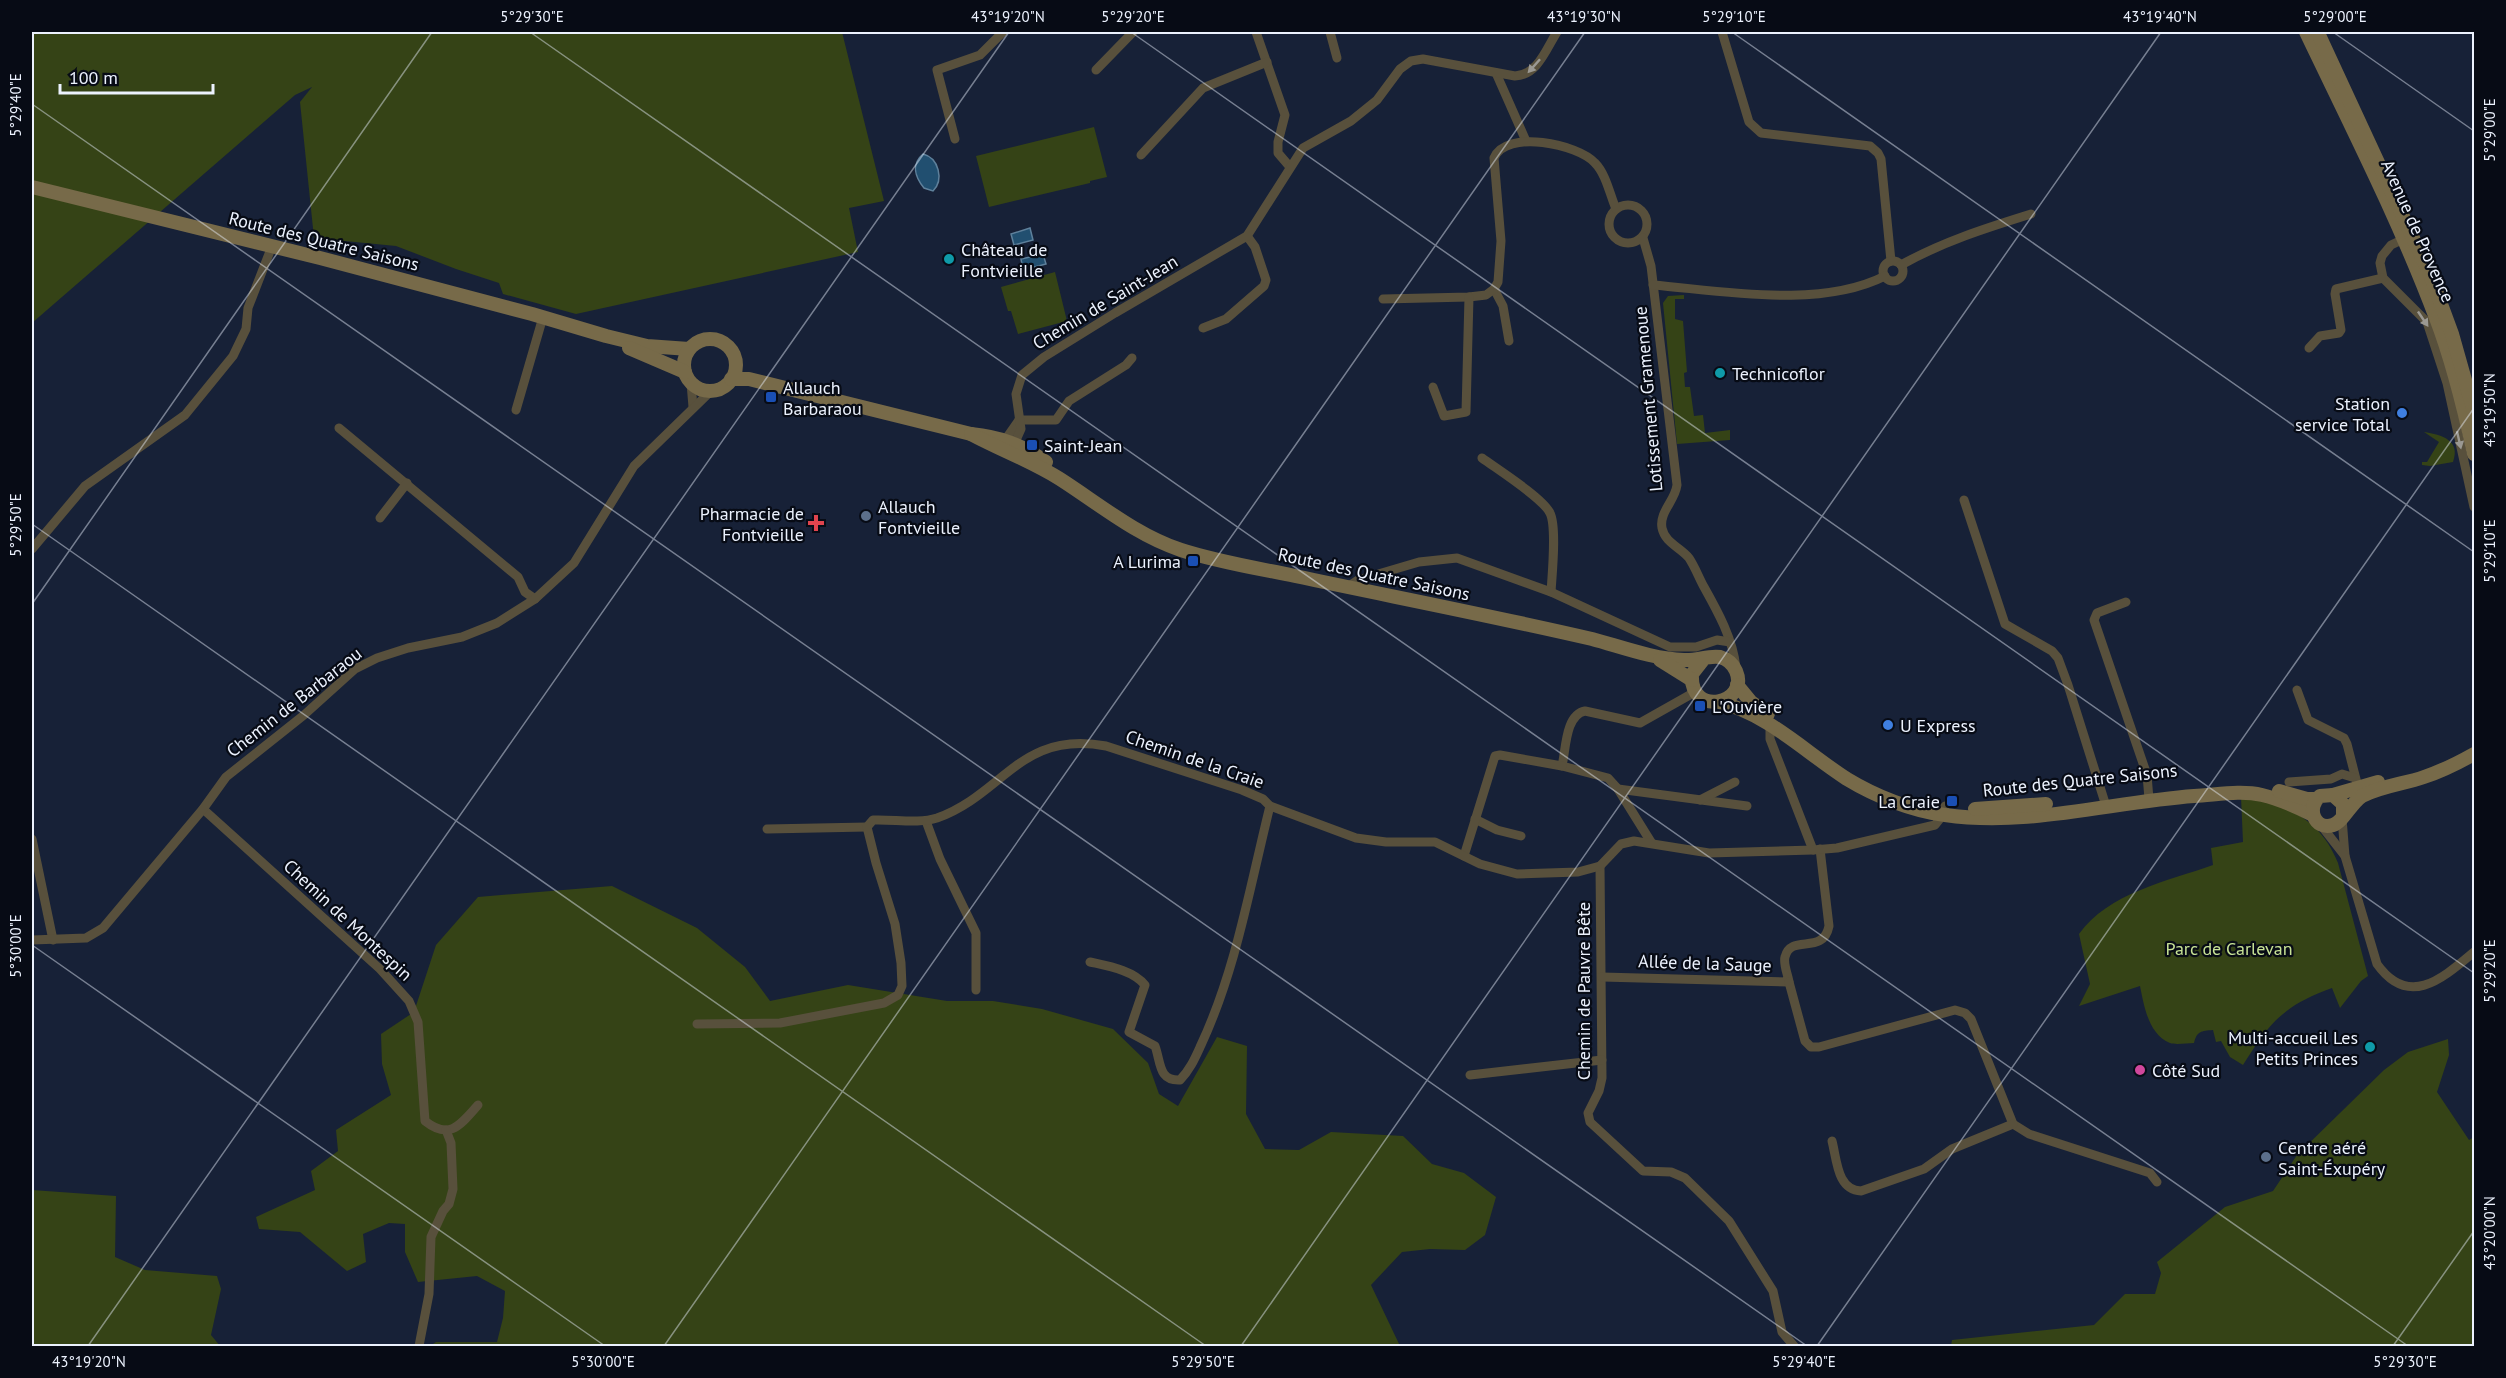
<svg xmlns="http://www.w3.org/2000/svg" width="2506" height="1378" viewBox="0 0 2506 1378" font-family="'PT Sans',sans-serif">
<rect width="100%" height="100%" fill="#172137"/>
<g fill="#354316">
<polygon points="32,32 842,32 884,201 849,208 858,252 576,314 503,294 499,283 456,269 396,246 314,238 300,102 312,87 295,95 32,323"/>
<polygon points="1094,127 1107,177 1090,181 1090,183 989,207 976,156"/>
<polygon points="1055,272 1067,321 1018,334 1011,311 1008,311 1001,287"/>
<polygon points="1684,295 1684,299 1675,299 1675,319 1683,321 1687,372 1684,373 1685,387 1690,387 1694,416 1703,415 1705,433 1730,430 1730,440 1677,444 1663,303 1668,296"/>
<path d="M2424,432C2442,435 2461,440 2453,462L2430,466L2422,465V462H2427L2439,442Z"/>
<path d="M2241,797C2286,804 2320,818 2338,863L2368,976L2361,981L2340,1008L2332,988C2283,1006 2270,1022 2243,1065L2230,1057L2221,1041L2216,1042L2213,1030C2201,1031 2197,1031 2194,1043C2187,1043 2176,1045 2170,1043C2148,1034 2144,1005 2140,986L2079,1006L2090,984L2079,934C2108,893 2168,881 2213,865L2211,848L2243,842Z"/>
<polygon points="612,886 697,928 745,967 770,1001 848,985 947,1001 993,1001 1042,1009 1113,1029 1148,1063 1159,1094 1178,1106 1217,1037 1247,1046 1246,1114 1265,1149 1299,1150 1331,1132 1403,1136 1432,1164 1464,1173 1496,1197 1485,1235 1465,1250 1430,1249 1402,1252 1371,1285 1400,1346 430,1346 436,1342 497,1342 503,1318 505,1291 477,1276 418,1282 405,1252 405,1224 389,1223 363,1234 366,1262 347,1271 300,1232 259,1229 256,1217 315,1190 311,1171 338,1151 336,1130 391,1095 382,1064 381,1034 414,1012 436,945 478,897"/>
<polygon points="2448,1039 2449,1055 2437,1092 2469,1140 2474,1137 2474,1346 1951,1346 1952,1340 2094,1325 2125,1294 2155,1294 2161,1273 2157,1262 2225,1207 2273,1191 2297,1155 2384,1070 2408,1052"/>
<polygon points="32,1190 116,1196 115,1257 145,1270 217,1276 221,1289 211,1335 220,1346 32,1346"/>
</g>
<g fill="#214f70" stroke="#5e809b" stroke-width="1.5">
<path d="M923,154C939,158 944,180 933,191L924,188C915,177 911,164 923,154Z"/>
<polygon points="1030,228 1033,240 1014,245 1011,234"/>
<polygon points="1043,254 1046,264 1023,270 1021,259"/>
</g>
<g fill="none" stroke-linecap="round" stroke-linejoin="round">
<g stroke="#58503c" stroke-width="9">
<polyline points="1256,32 1285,115 1278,142 1278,153 1290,167"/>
<polyline points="1330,32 1337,58"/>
<polyline points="1722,32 1749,122 1761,133 1870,146 1878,153 1881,159 1891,261"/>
<polyline points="1096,70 1133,32"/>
<polyline points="1496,73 1526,141"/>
<polyline points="955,139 937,70 980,55 1003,32"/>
<polyline points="1141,155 1203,88 1267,62"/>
<circle cx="1628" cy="224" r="19"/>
<polyline points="2408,237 2391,245 2382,256 2380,263 2383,278 2427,322 2447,383 2474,507"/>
<path d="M1643,238L1651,266L1677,485C1675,501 1659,512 1662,528C1665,543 1680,547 1689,558C1695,567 1699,578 1704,587C1718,612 1733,639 1736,668"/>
<circle cx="1893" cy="271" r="10"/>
<path d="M1901,265C1942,242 1986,228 2031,214"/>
<path d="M1653,285C1724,291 1820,309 1885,276"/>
<polyline points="1494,289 1503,306 1509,341"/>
<path d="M1383,299L1469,297L1486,295L1494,289L1498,282L1501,241L1494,158C1506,129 1578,144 1595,163C1606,174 1610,195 1616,209"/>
<polyline points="1203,328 1226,319 1264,286 1266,280 1255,247 1247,236"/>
<polyline points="2309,348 2320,336 2339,333 2341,330 2335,294 2336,289 2383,278"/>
<polyline points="691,383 693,407"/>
<polyline points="1433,387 1444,416 1466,412 1469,297"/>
<polyline points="516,410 543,317"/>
<polyline points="1019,420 1056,420 1069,401 1126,365 1132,358"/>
<polyline points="339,428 518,577 525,592 535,599"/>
<polyline points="1004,446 1005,440 1019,420"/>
<path d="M1013,447L1021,429L1016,394L1022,375L1044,357L1115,313L1247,236L1303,148L1351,121L1377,100L1400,69L1411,61L1423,59L1515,76C1538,75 1546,49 1557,32"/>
<path d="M1482,458C1497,469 1543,498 1550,513C1557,527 1552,575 1551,592"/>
<polyline points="1964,500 2005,624 2052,651 2058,658 2068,685 2106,806"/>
<polyline points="380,518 407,483"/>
<polyline points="32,549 85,486 185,415 233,356 246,329 248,308 272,246"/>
<polyline points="1346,588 1358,580 1419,562 1457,558 1551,592 1670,647 1696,647 1717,640 1730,642"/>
<polyline points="2126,602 2097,613 2094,620 2147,775 2149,799"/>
<polyline points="2297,690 2308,720 2344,738 2347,744 2358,787"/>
<polyline points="1770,725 1770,739 1813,850"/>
<polyline points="2289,782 2331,779 2342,774 2355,778"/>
<polyline points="1618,789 1747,806"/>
<polyline points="1700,800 1735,782"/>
<path d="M203,809L380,969L409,1001L418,1022L425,1121C450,1141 461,1124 478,1105"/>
<polyline points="2342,818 2345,856"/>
<polyline points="1475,819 1497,830 1521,836"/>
<polyline points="926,821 940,859 976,933 976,990"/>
<path d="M2320,824L2345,856L2377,964C2409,1009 2443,978 2474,952"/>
<polyline points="767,829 867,827"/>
<polyline points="32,839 53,940"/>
<path d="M1651,842L1618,789L1608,778L1562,766C1566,750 1565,715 1585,711L1640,723L1695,692"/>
<polyline points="1464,856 1495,756 1500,755 1562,766"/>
<polyline points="1600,866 1602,1078 1599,1091 1588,1113 1590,1122 1643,1171 1671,1172 1685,1178 1729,1221 1773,1291 1782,1332 1794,1346"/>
<polyline points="32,940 86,938 103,928 203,809 226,777 304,715 355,669 377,658 408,648 462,637 497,623 535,599 574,563 634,466 711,391"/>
<path d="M1090,962C1108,966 1133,970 1145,985L1129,1032L1155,1046C1161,1062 1158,1081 1180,1080C1190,1070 1195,1058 1201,1045C1236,970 1250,886 1270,806"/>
<path d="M1602,977L1789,982C1788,975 1783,964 1785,957C1791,933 1823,956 1829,926L1820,849"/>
<polyline points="1789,982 1805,1041 1811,1047 1819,1047 1955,1010 1965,1013 1971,1019 2013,1124 2029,1134 2150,1173 2157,1182"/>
<path d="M697,1024L780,1023L884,1003L898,995L902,986L901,963L895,924L876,863L867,827L873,820C894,819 918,824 937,818C1004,794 1020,730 1106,746L1242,790L1263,799L1270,806L1356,838L1386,842H1435L1480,864L1517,874L1578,872L1600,866L1621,844L1634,841L1709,853L1813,850L1837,848L1935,825L1943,815L1945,806"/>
<polyline points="1470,1075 1602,1060"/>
<path d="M1832,1141C1837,1160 1837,1190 1861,1191L1924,1169L1952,1149L2013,1124"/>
<polyline points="419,1346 429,1294 431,1237 443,1211 449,1204 453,1189 451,1143 446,1130"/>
</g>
<g stroke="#776a49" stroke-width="14">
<path d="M2306,32C2351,126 2399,220 2436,318C2453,362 2464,408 2474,454"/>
<polyline points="2318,33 2431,277 2452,334 2474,412"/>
<polyline points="32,187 320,258 532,314 606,336 647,346 689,349"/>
<circle cx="710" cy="365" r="26"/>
<polyline points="629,348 685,372"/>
<path d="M731,379H749L971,434C1001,437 1022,445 1046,462"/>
<path d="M971,434C1001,450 1031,461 1060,479C1099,504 1136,535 1181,550C1218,562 1257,568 1295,576C1394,597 1493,616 1592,639C1622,647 1653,659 1684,660C1696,661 1709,655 1720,657C1727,659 1733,664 1736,671C1750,704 1689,718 1692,674L1703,660"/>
<polyline points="1660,660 1692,680"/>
<polyline points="1737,685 1751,702 1768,714"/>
<path d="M1719,702C1768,714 1805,752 1847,779C1875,796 1912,811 1945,815C2027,827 2112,802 2194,796C2216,795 2240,790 2262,795C2280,799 2297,807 2313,815"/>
<polyline points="2279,791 2307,799 2316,799"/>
<polyline points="2333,795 2378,782"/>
<polyline points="1975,809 2046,804"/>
<path d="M2343,814V804L2333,795L2320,796C2306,807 2314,831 2333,825C2343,822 2351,803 2362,796C2381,786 2404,784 2424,777C2442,771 2458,763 2474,754"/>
</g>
</g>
<defs><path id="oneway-solid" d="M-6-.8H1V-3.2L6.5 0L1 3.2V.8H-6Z" transform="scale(1.5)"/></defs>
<g fill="#9b9993">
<use href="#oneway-solid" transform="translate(1534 66) rotate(132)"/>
<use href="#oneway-solid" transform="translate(2423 319) rotate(56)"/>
<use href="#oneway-solid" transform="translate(2459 440) rotate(77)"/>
</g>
<path fill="none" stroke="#ecf2fe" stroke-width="1.5" stroke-opacity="0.45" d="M530,32L2408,1346M1131,32L2474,973M1732,32L2474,552M2333,32L2474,131M32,104L1807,1346M32,524L1206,1346M32,604L432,32M32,945L605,1346M88,1346L1009,32M664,1346L1585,32M1241,1346L2161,32M1817,1346L2474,408M2393,1346L2474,1231"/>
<g fill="#0f9aa8" stroke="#070b15" stroke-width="2">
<circle cx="949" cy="259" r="6"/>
<circle cx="1720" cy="373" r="6"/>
<circle cx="2370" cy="1047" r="6"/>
</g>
<g fill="#1a4fb4" stroke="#070b15" stroke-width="2">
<rect x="765" y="391" width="12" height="12" rx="3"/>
<rect x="1026" y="439" width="12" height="12" rx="3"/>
<rect x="1187" y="555" width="12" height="12" rx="3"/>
<rect x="1694" y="700" width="12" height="12" rx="3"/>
<rect x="1946" y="795" width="12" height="12" rx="3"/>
</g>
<g fill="#3f7fe0" stroke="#070b15" stroke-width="2">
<circle cx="2402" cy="413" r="6"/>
<circle cx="1888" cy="725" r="6"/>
</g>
<g fill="#5c6f8a" stroke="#070b15" stroke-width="2">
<circle cx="866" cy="516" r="6"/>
<circle cx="2266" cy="1157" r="6"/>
</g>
<path fill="#e0444e" stroke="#070b15" stroke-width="2" d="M813 514h6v6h6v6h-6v6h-6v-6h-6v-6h6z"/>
<circle fill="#d1479c" stroke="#070b15" stroke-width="2" cx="2140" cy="1070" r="6"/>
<g text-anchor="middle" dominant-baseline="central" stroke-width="4.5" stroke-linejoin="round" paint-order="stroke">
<g font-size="18" fill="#ecf2fe" stroke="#070b15">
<text transform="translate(2418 231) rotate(66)">Avenue de Provence</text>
<text transform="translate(324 241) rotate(14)">Route des Quatre Saisons</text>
<text transform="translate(1105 302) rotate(-31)">Chemin de Saint-Jean</text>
<text transform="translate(1648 399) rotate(-95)">Lotissement Gramenoue</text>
<text transform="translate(1374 574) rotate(12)">Route des Quatre Saisons</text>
<text transform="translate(294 702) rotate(-38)">Chemin de Barbaraou</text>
<text transform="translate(1195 759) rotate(19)">Chemin de la Craie</text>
<text transform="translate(2080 780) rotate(-6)">Route des Quatre Saisons</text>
<text transform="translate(348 920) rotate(43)">Chemin de Montespin</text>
<text transform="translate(1705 963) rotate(2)">Allée de la Sauge</text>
<text transform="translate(1583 991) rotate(-90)">Chemin de Pauvre Bête</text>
</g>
<g font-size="18" fill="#ecf2fe" stroke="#070b15" text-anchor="start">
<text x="961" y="249">Château de<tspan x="961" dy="21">Fontvieille</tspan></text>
<text x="1732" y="373">Technicoflor</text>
<text x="783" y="387">Allauch<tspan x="783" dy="21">Barbaraou</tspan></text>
<text x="2390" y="403" text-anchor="end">Station<tspan x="2390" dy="21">service Total</tspan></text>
<text x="1044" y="445">Saint-Jean</text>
<text x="878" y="506">Allauch<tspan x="878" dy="21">Fontvieille</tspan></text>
<text x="804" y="513" text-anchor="end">Pharmacie de<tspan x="804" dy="21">Fontvieille</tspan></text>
<text x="1181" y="561" text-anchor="end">A Lurima</text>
<text x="1712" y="706">L'Ouvière</text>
<text x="1900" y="725">U Express</text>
<text x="1940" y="801" text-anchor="end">La Craie</text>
<text x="2358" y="1037" text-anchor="end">Multi-accueil Les<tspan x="2358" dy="21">Petits Princes</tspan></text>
<text x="2152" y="1070">Côté Sud</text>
<text x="2278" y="1147">Centre aéré<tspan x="2278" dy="21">Saint-Éxupéry</tspan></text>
</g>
<g font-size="18" fill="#c8e396" stroke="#070b15">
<text x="2229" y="948">Parc de Carlevan</text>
</g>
</g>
<rect width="2506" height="1378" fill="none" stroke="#070b15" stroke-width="66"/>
<path d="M60 84v9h153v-9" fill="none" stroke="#ecf2fe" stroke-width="3"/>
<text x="69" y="84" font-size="18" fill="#ecf2fe" stroke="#070b15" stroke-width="4.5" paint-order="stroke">100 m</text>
<rect x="33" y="33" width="2440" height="1312" fill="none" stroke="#ecf2fe" stroke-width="2"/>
<g font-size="15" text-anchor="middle" fill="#ecf2fe">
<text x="532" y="22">5°29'30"E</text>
<text x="1008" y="22">43°19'20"N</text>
<text x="1133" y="22">5°29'20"E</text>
<text x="1584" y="22">43°19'30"N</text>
<text x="1734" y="22">5°29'10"E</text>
<text x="2160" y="22">43°19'40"N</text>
<text x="2335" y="22">5°29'00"E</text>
<text transform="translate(16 105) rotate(-90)" y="5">5°29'40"E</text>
<text transform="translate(2490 130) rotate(-90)" y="5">5°29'00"E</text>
<text transform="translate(2490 410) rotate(-90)" y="5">43°19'50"N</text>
<text transform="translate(16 525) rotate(-90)" y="5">5°29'50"E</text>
<text transform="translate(2490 551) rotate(-90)" y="5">5°29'10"E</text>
<text transform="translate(16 946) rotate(-90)" y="5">5°30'00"E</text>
<text transform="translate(2490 971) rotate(-90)" y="5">5°29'20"E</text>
<text transform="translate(2490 1233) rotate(-90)" y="5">43°20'00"N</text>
<text x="89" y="1367">43°19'20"N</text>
<text x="603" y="1367">5°30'00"E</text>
<text x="1203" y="1367">5°29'50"E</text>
<text x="1804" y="1367">5°29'40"E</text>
<text x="2405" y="1367">5°29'30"E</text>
</g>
</svg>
